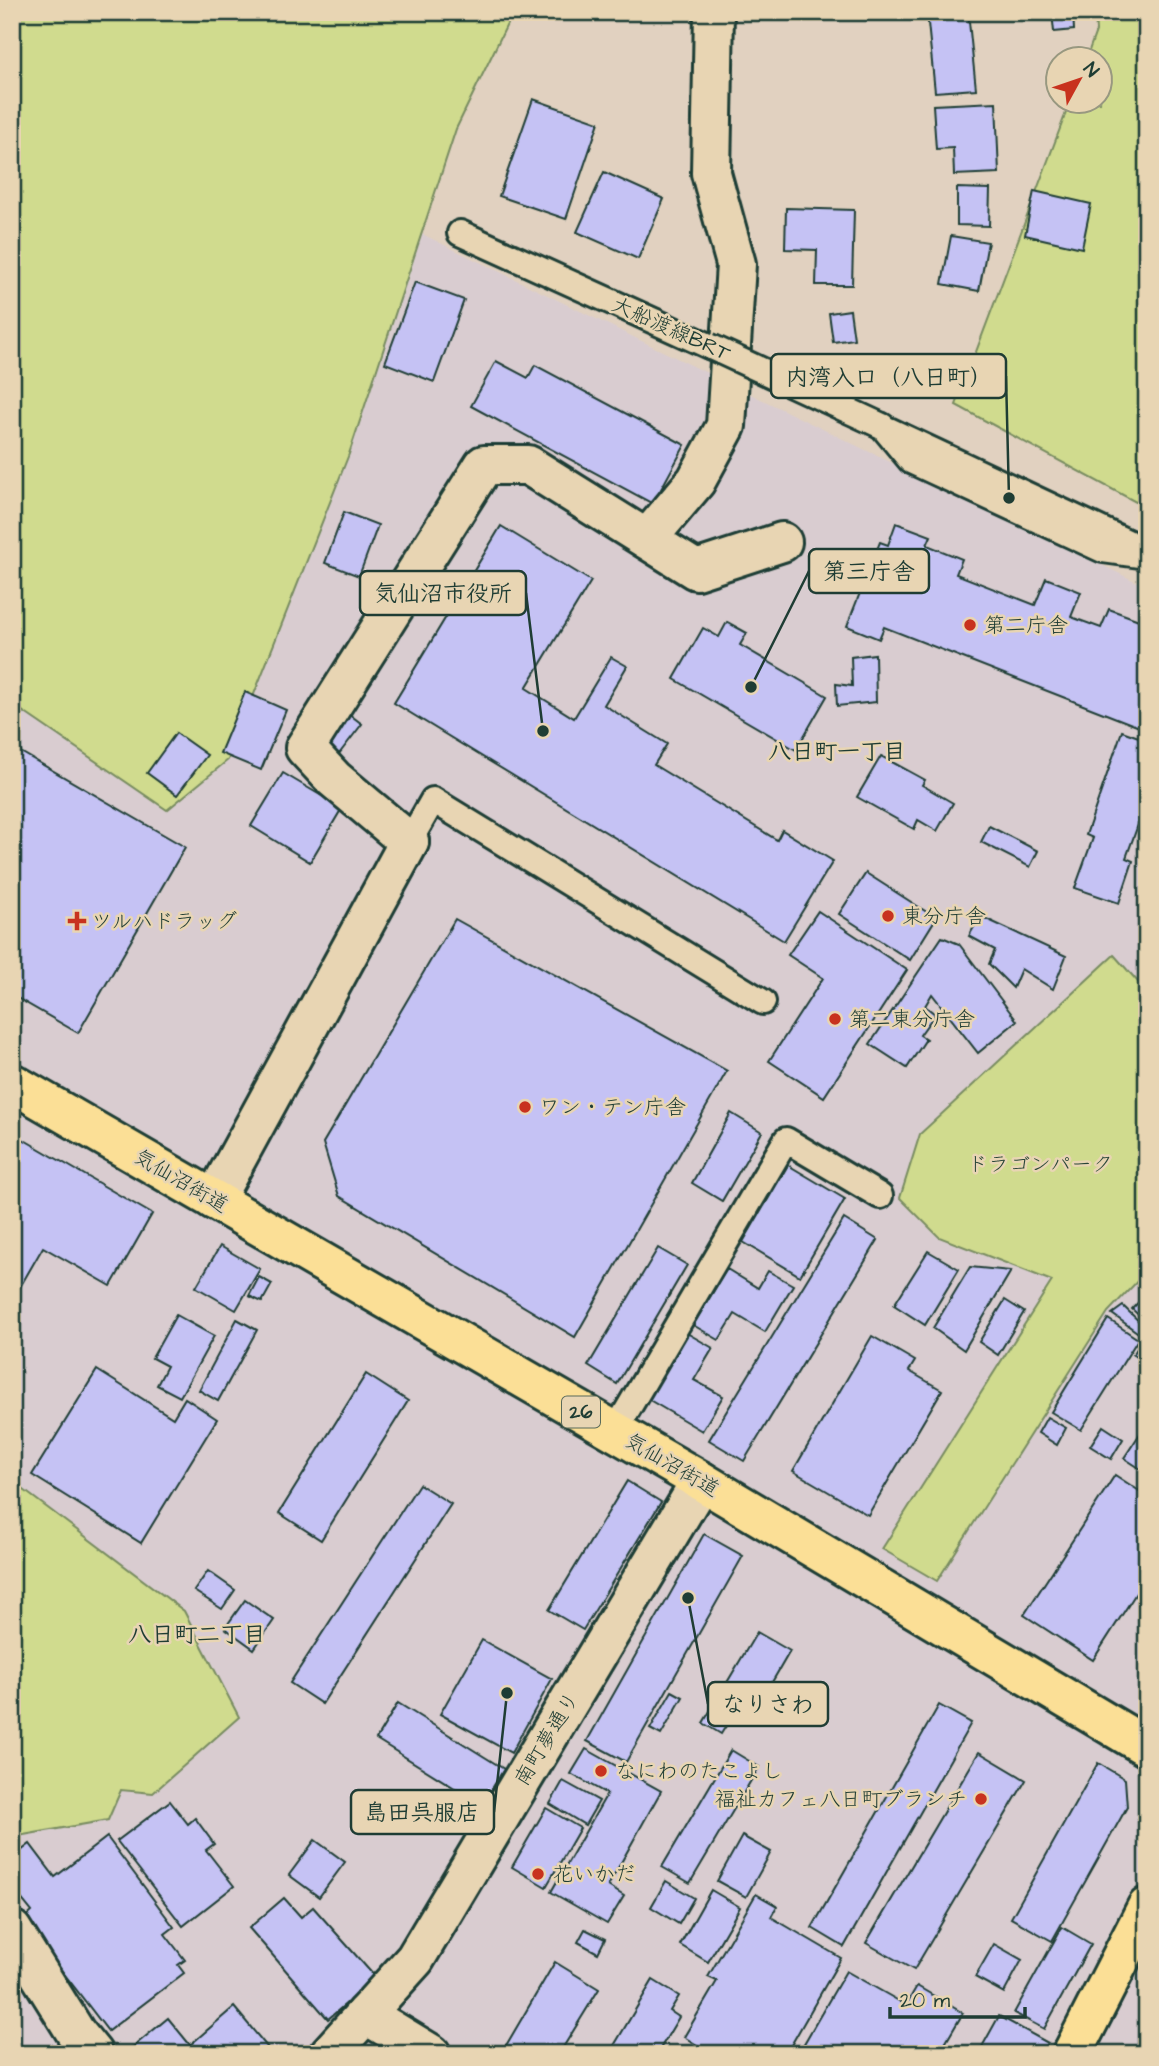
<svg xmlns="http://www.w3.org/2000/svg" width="1159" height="2066" viewBox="0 0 1159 2066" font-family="'Architects Daughter','Klee One',sans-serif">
<rect width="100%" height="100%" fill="#e1d1c0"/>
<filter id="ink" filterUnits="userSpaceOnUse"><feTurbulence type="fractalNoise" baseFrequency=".0143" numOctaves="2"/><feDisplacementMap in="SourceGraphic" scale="14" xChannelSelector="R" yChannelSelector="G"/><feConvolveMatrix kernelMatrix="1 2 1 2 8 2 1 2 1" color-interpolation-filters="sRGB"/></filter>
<g filter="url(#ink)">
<polygon fill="#d9ccd0" points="422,234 1147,587 1147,2054 12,2054 12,1836 108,1820 122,1790 153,1793 184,1611 12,1481 12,704 166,810 349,454"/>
<g fill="#d0db8e" stroke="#788c61" stroke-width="2">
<polygon points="12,12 513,12 456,129 349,454 228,760 167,810 12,704"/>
<polygon points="1095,12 1147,12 1147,508 956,405 1070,102 1100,102 1100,60 1086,59 1096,31"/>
<polygon points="1114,955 1147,992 1147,1271 1108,1312 937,1581 882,1549 1052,1281 939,1237 900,1198 920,1134"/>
<polygon points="12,1481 184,1611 239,1717 153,1793 121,1790 108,1820 12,1837"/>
</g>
<g fill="#c5c2f4" stroke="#1f3d34" stroke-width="2">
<polygon points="968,12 976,89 935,92 927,13"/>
<polygon points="1052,12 1073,12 1074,30 1054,32"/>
<polygon points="533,99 599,122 566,219 499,196"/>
<polygon points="996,102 999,173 954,175 953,148 936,149 933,105"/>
<polygon points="604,172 664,199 638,259 577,232"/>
<polygon points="957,188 990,189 989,226 957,225"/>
<polygon points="1034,191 1091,204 1082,248 1025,235"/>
<polygon points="786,208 854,210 852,285 816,285 817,250 785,249"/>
<polygon points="951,236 988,242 979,291 942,284"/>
<polygon points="415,282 464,300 434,382 385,363"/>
<polygon points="850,310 854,339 833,342 829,313"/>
<polygon points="496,361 528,378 535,365 685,445 653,504 471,406"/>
<polygon points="344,512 378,525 359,576 325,563"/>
<polygon points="896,523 931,536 927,545 962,559 956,574 1035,605 1046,578 1081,592 1071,617 1101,628 1109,609 1147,623 1143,647 1147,649 1147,730 884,627 879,639 847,626 880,542 888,545"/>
<polygon points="501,526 591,581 526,688 574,718 611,657 627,666 604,705 667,744 654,765 777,840 782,830 833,861 784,941 394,703"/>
<polygon points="727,622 747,633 740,645 827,696 796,750 674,679 703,628 719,637"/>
<polygon points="875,654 876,702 837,706 836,684 852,686 851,657"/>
<polygon points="245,692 286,710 261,770 220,753"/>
<polygon points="349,714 362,724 339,754 326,745"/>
<polygon points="1122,731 1147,740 1147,800 1126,858 1133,861 1119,903 1075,888 1093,838 1086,835"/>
<polygon points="176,733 207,755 177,795 147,773"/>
<polygon points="12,747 185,847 78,1033 12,995"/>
<polygon points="881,756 925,780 922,785 953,803 937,831 918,820 914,829 857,797"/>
<polygon points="283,773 342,808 310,862 251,826"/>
<polygon points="989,826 1038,851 1030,867 981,842"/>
<polygon points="866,873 936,918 910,960 839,914"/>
<polygon points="818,911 907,970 824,1097 769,1061 823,978 788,955"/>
<polygon points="980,916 1066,956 1053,989 1021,969 1013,988 989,964 995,950 969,936"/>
<polygon points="455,919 727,1071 575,1337 339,1196 323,1143"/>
<polygon points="942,937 959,944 1017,1021 978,1053 932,994 925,1006 935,1014 920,1035 926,1039 907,1068 870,1044"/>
<polygon points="731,1113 762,1132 722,1201 692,1183"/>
<polygon points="14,1134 152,1214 111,1286 43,1247 12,1301"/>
<polygon points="788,1165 845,1199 800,1276 743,1242"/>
<polygon points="844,1219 878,1240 744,1461 709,1440"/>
<polygon points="220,1246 260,1269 236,1310 196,1287"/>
<polygon points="658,1248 687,1265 617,1384 588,1366"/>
<polygon points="928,1251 959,1269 925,1325 894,1305"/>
<polygon points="970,1267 1011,1271 964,1350 933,1328"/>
<polygon points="727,1269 758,1288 768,1271 793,1285 765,1332 735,1314 719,1340 693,1325"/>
<polygon points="259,1277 272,1284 262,1302 249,1296"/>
<polygon points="1147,1293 1147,1323 1132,1309"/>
<polygon points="1005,1300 1024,1312 998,1355 979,1342"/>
<polygon points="1123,1306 1147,1329 1147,1363 1133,1355 1144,1337 1112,1314"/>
<polygon points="176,1315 214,1336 180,1397 157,1385 167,1366 152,1358"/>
<polygon points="237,1319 257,1330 218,1401 199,1390"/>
<polygon points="1108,1319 1138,1339 1081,1430 1051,1412"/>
<polygon points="685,1332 713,1348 694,1380 723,1396 702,1431 646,1398"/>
<polygon points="872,1336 915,1361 909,1371 942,1390 868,1515 793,1471"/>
<polygon points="97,1370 173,1418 185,1398 217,1419 141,1543 32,1475"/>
<polygon points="366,1374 408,1401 321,1540 279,1513"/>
<polygon points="1047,1417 1066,1428 1057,1445 1038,1433"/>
<polygon points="1147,1423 1147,1473 1124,1458"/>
<polygon points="1103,1426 1123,1439 1111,1459 1090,1446"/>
<polygon points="1115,1475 1147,1496 1147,1576 1093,1660 1024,1615"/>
<polygon points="627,1481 661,1502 583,1630 549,1610"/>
<polygon points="419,1484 451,1504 322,1704 290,1683"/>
<polygon points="704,1534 743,1556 626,1762 587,1741"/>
<polygon points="208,1571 235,1590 222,1609 194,1591"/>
<polygon points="245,1600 274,1620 254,1649 225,1628"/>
<polygon points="757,1632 790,1651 749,1722 734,1713 721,1734 703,1723"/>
<polygon points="482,1640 552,1679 511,1753 440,1714"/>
<polygon points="672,1691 683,1697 661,1735 650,1729"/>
<polygon points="398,1703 504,1769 482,1805 376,1739"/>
<polygon points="939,1705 971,1723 844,1947 812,1928"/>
<polygon points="586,1749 661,1791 608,1886 624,1896 607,1924 551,1892 607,1794 571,1774"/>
<polygon points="731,1750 759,1767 690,1883 662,1867"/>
<polygon points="979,1752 1026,1780 914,1970 866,1943"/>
<polygon points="1098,1763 1125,1779 1127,1807 1052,1941 1011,1918"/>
<polygon points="563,1781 599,1801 585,1825 550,1804"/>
<polygon points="170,1801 188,1824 195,1818 214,1844 206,1850 234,1886 183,1926 117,1841"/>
<polygon points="546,1808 580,1828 546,1887 512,1867"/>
<polygon points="742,1836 771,1852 746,1897 717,1881"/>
<polygon points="107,1837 174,1927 165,1934 185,1960 178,1965 184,1973 108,2031 23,1920 32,1912 12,1887 12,1858 30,1844 55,1877"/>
<polygon points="315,1840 345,1862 319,1897 289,1875"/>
<polygon points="666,1881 694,1898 679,1924 651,1907"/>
<polygon points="711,1890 740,1907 708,1962 680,1945"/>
<polygon points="756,1894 777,1906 771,1917 841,1958 786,2054 712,2054 684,2037 717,1981 708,1977"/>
<polygon points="284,1898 301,1917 313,1907 376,1978 328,2019 249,1928"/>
<polygon points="1062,1927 1091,1944 1044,2029 1014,2013"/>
<polygon points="585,1929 605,1939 598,1953 578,1942"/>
<polygon points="994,1944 1022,1960 1004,1993 975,1977"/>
<polygon points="555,1962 599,1989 559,2054 501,2054"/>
<polygon points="846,1971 906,2005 917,1986 963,2013 939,2054 798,2054"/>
<polygon points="653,1980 679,1996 670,2011 679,2017 657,2054 609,2054"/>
<polygon points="234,2007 273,2054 131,2054 128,2051 168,2018 190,2045"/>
<polygon points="999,2016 1048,2043 1042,2054 978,2054"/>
<polygon points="1147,2021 1147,2040 1139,2035"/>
</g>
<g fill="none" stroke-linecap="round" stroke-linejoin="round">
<defs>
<g id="service">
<polyline points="460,233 709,346"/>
<polyline points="882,426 911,461 1103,550 1147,556"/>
<polyline points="889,430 1138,547"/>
<polyline points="409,842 433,800 763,1002"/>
<polyline points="615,1431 786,1140 880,1196"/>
</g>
<g id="minor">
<polyline points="647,539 696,481 726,426 736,264 711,173 714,12"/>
<polyline points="409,842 334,779 305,748 484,465 528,465 696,570 782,542"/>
<polyline points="12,1930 76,2033 93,2054"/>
<polyline points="365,2014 431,2054"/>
<polyline points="329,2054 415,1959 701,1481"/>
</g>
<polyline id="tertiary" points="214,1200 409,842"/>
<g id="primary">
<polyline points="12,1083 701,1481 1147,1747"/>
<polyline points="1072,2054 1147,1907"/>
</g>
</defs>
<use href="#service" stroke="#1f3d34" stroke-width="30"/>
<use href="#minor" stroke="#1f3d34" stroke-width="44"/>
<use href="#tertiary" stroke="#1f3d34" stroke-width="44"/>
<use href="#primary" stroke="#1f3d34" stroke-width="44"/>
<use href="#service" stroke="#e8d5b3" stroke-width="24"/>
<use href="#minor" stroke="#e8d5b3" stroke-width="38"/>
<use href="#tertiary" stroke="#e8d5b3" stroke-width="38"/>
<use href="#primary" stroke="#fbdf96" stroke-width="38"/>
<defs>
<polyline id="service-bridge" points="709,346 882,426"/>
</defs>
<use href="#service-bridge" stroke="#1f3d34" stroke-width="30" stroke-linecap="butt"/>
<use href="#service-bridge" stroke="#e8d5b3" stroke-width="24"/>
</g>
</g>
<g fill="#c8321e" stroke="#e8d5b3" stroke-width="2.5">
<circle cx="970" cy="625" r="7"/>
<circle cx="888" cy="916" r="7"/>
<path d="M73.5 910.5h7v7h7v7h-7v7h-7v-7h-7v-7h7z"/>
<circle cx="835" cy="1019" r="7"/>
<circle cx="525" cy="1107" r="7"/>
<circle cx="601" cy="1771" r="7"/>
<circle cx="981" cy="1799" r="7"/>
<circle cx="538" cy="1874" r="7"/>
</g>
<g text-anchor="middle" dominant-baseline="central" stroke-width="5" stroke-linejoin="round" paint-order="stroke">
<rect fill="#e8d5b3" stroke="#5b6b5a" stroke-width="2" x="562" y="1396.5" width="38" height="31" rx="5"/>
<g font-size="19" font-weight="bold" fill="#1f3d34">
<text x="581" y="1412">26</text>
</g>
<g font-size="21" fill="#1f3d34" stroke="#e8d5b3">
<text transform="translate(671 329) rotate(24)">大船渡線BRT</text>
<text transform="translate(181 1181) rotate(30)">気仙沼街道</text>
<text transform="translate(672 1465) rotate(30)">気仙沼街道</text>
<text transform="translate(547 1739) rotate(-59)">南町夢通り</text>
</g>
<g font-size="21" fill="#1f3d34" stroke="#e8d5b3" text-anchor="start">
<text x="984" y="625">第二庁舎</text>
<text x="902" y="916">東分庁舎</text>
<text x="91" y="921">ツルハドラッグ</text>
<text x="849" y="1019">第二東分庁舎</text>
<text x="539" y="1107">ワン・テン庁舎</text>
<text x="615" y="1771">なにわのたこよし</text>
<text x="967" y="1799" text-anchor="end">福祉カフェ八日町ブランチ</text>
<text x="552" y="1874">花いかだ</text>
</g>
<g font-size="21" fill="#284538" stroke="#e8d5b3">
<text x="1040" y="1164">ドラゴンパーク</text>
</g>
<g font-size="23" font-weight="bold" fill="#1f3d34" stroke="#e8d5b3">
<text x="837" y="752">八日町一丁目</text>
<text x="197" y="1635">八日町二丁目</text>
</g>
</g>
<path fill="none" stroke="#1f3d34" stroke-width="2.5" d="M1009 498L1006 376M751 687L809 571M543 731L526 593M688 1598L708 1704M507 1693L494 1812"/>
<g fill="#1f3d34" stroke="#e8d5b3" stroke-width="2.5">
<circle cx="1009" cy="498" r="7"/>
<circle cx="751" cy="687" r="7"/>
<circle cx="543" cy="731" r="7"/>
<circle cx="688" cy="1598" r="7"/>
<circle cx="507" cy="1693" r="7"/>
</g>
<g fill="#e8d5b3" stroke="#1f3d34" stroke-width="2.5">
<rect x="771" y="354" width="235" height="44" rx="7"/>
<rect x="809" y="549" width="120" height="44" rx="7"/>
<rect x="360" y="571" width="166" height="44" rx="7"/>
<rect x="708" y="1682" width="120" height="44" rx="7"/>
<rect x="351" y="1790" width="143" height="44" rx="7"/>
</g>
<g font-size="23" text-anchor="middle" font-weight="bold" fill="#1f3d34">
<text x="889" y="385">内湾入口（八日町）</text>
<text x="869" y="579">第三庁舎</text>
<text x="443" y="601">気仙沼市役所</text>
<text x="768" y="1712">なりさわ</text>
<text x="422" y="1820">島田呉服店</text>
</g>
<rect width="1159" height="2066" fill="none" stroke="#e8d5b3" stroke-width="42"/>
<rect x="21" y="21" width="1117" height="2024" fill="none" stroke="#1f3d34" stroke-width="2.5" filter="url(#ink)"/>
<g transform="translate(1079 80) rotate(50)"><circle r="33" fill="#e8d5b3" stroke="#989880" stroke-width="2"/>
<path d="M0-5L12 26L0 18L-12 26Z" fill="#c8321e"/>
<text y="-10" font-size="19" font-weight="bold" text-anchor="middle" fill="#1f3d34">N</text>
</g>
<path d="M890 2007v10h135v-10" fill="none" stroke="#1f3d34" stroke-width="3.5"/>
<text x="900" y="2007" font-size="21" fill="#1f3d34" stroke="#e8d5b3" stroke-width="5" paint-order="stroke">20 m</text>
</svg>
